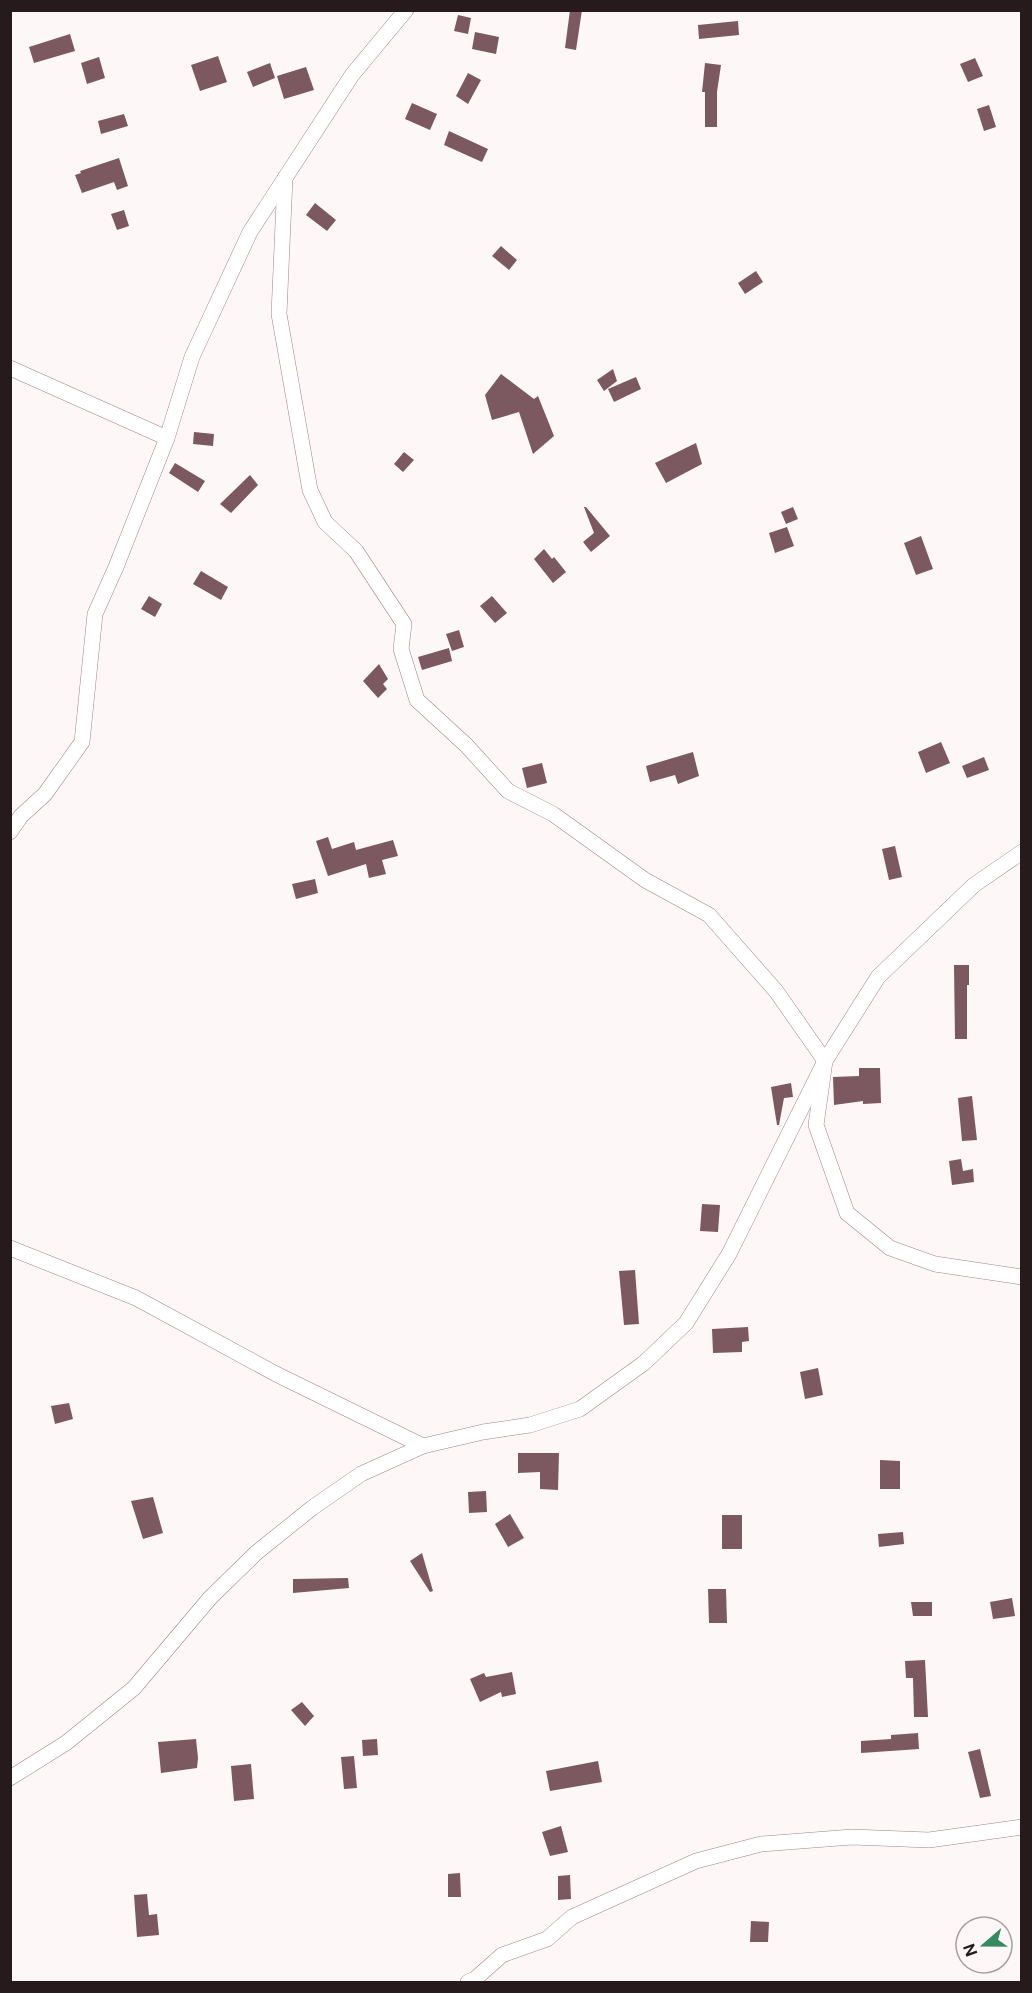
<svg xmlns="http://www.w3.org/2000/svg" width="1032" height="1993" viewBox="0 0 1032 1993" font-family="'Public Sans',sans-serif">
<rect width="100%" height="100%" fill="#fef7f8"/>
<g fill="#7c5860">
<polygon points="570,10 582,10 576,50 565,48"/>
<polygon points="458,15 471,18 468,34 454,31"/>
<polygon points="738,21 739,35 699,39 698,25"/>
<polygon points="475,32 499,37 496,54 472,49"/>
<polygon points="70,34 75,51 34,63 29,47"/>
<polygon points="218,56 227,82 200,91 191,65"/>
<polygon points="99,57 105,78 87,84 81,63"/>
<polygon points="975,58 983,76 968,82 960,64"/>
<polygon points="270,63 275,78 253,87 247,72"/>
<polygon points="705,63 721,65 717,92 717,127 705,127 705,92 702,92"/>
<polygon points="306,67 314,90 284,99 277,76"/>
<polygon points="468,73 481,80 468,104 456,96"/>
<polygon points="412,103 437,114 430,130 405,119"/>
<polygon points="989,105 996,127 984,131 977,109"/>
<polygon points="124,114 128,126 101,134 98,121"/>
<polygon points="449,131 488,149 482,162 444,145"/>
<polygon points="119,158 128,186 117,190 114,182 82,193 75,175 81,173 80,171"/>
<polygon points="315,203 336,220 327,231 306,215"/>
<polygon points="124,210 129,226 117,230 111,214"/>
<polygon points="501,246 517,260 509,270 492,256"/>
<polygon points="756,271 763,282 745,294 738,283"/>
<polygon points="613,369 617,381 604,391 597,380"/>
<polygon points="501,374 534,399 538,396 554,436 533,454 519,412 492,420 485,395"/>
<polygon points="636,377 641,389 614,402 608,389"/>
<polygon points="194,432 214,434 213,446 193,444"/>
<polygon points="696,443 702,464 666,483 655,463"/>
<polygon points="404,452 414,460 403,472 394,464"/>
<polygon points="175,463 205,481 198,492 169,473"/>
<polygon points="250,475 258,485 231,513 220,504"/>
<polygon points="584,507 586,507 610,536 591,552 583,542 594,533"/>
<polygon points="793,507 798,519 786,524 781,512"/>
<polygon points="787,527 794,546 775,553 769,533"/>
<polygon points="921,536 933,569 916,575 904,543"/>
<polygon points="544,549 552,559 554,557 566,572 553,583 534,559"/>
<polygon points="201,571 228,587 221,600 193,584"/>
<polygon points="149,596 162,604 155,617 141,609"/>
<polygon points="492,596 507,613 495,623 480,606"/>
<polygon points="459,630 464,647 452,651 446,634"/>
<polygon points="449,648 452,661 422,670 418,657"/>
<polygon points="379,664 388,679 383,684 387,689 378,698 363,681"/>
<polygon points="941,742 950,763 926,773 918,752"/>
<polygon points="693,752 699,776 678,784 675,775 650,782 646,766"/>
<polygon points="984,757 989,770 967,778 962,766"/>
<polygon points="542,763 547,783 527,788 522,768"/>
<polygon points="328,837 332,849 354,842 356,850 393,840 398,856 382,860 386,874 369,878 366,864 328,876 316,841"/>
<polygon points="895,846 902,877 889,880 882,849"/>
<polygon points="315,879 318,893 296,899 292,884"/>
<polygon points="954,965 969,965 969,985 967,985 967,1039 955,1039"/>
<polygon points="859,1068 880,1068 881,1103 863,1104 863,1101 834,1105 833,1077 859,1076"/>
<polygon points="791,1083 793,1097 784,1098 779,1125 777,1125 771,1087"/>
<polygon points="972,1096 977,1140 962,1141 958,1098"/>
<polygon points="961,1159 963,1171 973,1169 974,1182 952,1185 949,1161"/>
<polygon points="702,1204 720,1205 718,1232 700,1231"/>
<polygon points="635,1270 639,1324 624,1325 619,1271"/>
<polygon points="748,1327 749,1341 742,1342 742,1352 713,1353 712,1329"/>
<polygon points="818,1368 823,1395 805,1399 800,1372"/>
<polygon points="69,1403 73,1419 55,1424 51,1406"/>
<polygon points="518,1453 559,1453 558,1490 540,1489 540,1472 518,1473"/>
<polygon points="880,1460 900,1461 900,1489 880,1489"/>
<polygon points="486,1491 487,1512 469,1513 468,1492"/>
<polygon points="153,1497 163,1533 143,1539 131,1501"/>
<polygon points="510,1514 524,1538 508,1547 495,1524"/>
<rect x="722" y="1515" width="20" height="34"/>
<polygon points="903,1532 904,1544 879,1547 878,1534"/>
<polygon points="422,1553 433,1591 430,1592 410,1561"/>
<polygon points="348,1578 349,1588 293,1593 293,1579"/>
<polygon points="708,1589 726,1589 727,1623 709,1623"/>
<polygon points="1012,1598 1015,1616 993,1619 990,1602"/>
<polygon points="911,1602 932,1602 932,1616 913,1616"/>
<polygon points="925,1660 928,1717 914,1717 913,1678 906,1678 905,1661"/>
<polygon points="512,1672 516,1694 502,1697 501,1692 480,1702 470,1679 484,1673 486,1677"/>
<polygon points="302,1702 314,1716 305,1726 291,1710"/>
<polygon points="918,1733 919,1749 861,1753 861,1741 891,1739 891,1735"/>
<polygon points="196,1739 198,1758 197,1768 161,1773 158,1742"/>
<polygon points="377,1739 378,1755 363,1756 362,1740"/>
<polygon points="980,1749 991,1796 980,1798 968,1752"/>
<polygon points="354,1756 357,1788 344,1789 341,1757"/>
<polygon points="598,1761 602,1782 550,1791 546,1771"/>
<polygon points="251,1764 254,1799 234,1801 231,1766"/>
<polygon points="561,1826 568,1852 550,1856 542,1832"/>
<polygon points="460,1873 461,1897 448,1897 448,1874"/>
<polygon points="570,1875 571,1899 558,1900 558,1876"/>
<polygon points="147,1894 149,1915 157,1914 159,1935 137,1937 134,1895"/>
<polygon points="751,1921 769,1922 768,1942 750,1942"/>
</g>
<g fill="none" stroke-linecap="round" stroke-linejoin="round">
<defs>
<g id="minor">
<polyline points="285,178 279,314 310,490 325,522 356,551 404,624 401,649 417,700 466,745 508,791 553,814 645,880 709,915 776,991 825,1061 816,1125 847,1213 890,1248 935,1264 1022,1277"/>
<polyline points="10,368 167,438"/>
<polyline points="10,832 21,816 45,794 82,742 95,614 116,567 167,438 192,357 250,232 352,75 406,10"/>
<polyline points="10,1248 136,1298 276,1374 423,1446"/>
<polyline points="10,1778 66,1743 134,1688 210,1598 256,1553 312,1508 361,1474 423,1446 483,1432 530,1425 580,1409 644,1363 686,1323 729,1254 825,1061 878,977 974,885 1022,852"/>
<polyline points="468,1982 475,1979 502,1955 547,1939 572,1917 696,1861 761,1844 852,1837 929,1840 1022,1827"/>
</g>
</defs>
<use href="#minor" stroke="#a3828a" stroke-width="16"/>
<use href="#minor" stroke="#fff" stroke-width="15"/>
</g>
<rect width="1032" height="1993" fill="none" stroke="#271a1d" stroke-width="24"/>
<g transform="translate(984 1945) rotate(250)"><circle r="28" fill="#fef7f8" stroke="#a89fa0" stroke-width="1.5"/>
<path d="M0-4.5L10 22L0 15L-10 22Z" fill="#358b5f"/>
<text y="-9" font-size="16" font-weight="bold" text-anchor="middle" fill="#271a1d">N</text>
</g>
</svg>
